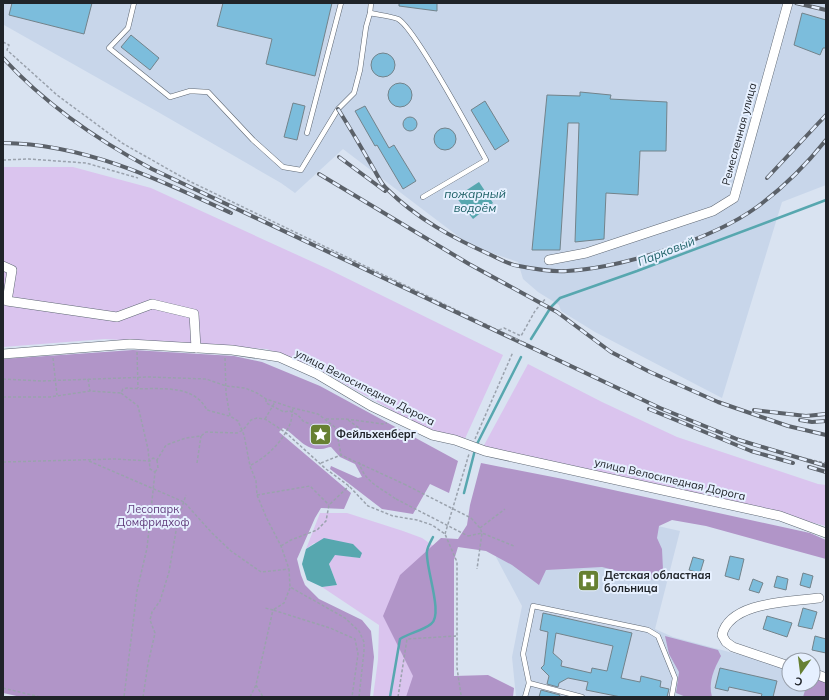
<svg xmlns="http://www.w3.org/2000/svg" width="829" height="700" viewBox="0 0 829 700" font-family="Mulish,sans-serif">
<rect width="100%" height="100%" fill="#d9e3f1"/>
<g fill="#c8d6ea">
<polygon points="3,3 826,3 826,185 782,202 722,398 595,332 561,311 559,305 538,292 523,279 518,262 471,246 343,149 295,193 281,183 158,112 4,25"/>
<polygon points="511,493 680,531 655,629 673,637 789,668 789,684 813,684 826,697 516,697 512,657 522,606 496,557"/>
</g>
<g fill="#dac4ee">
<polygon points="3,167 73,167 151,188 328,269 503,355 463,443 413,422 320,370 267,349 105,339 3,347"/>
<polygon points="528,364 602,402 677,437 818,484 826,485 826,526 742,505 482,449"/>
<polygon points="320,513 347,513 403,531 422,538 445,554 433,697 373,697 378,660 379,625 322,587 337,585 329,564 335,554 360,558 314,543 306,549"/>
</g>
<g fill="#b195c8">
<path d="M133,350L234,356L262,362L320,386L458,461L449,493L430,484L413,514L382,509L330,469L331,466L358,478L362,477L355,464L340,457L331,447C328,447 325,449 321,449C303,450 297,435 283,428L279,432L351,493L344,509L321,508L315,518L297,559L301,575L305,585L319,599L362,620L371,631L374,657L370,697H21L3,693V359Z"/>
<polygon points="481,463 563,479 810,533 826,540 826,559 706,526 672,520 659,526 657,538 662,549 663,570 654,580 602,567 546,570 539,585 512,565 486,551 458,547 454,560 454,676 488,675 514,688 513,697 406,697 413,676 383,616 400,575 441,538 458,539 467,525 470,505"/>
<path d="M665,636L718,650L721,656C714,669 708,682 712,697H686L676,693L679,672L669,654Z"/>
<polygon points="813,675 826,679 826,697 803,697 807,684 813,684"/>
</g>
<g fill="#57a7af">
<polygon points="479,182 493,203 473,219 456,197"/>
<polygon points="324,538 353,544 362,553 360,558 335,555 329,564 337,585 322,587 307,580 302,564 306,549"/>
</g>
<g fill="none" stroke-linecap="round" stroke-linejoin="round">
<g stroke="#57a7af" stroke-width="2.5">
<polyline points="531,339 551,307 560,298 637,271 826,200"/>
<polyline points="464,493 476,446 521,357"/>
<path d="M390,697L400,639C409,633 422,631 431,624C444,615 425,567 427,551C428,546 431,541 433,537"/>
</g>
</g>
<g fill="#7cbddc" stroke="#73838b" fill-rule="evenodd">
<polygon points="12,3 92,3 84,34 9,15"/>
<polygon points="223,3 332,3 315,76 266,64 272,39 217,26"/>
<polygon points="399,3 437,3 437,11 399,6"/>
<polygon points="802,13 826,20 826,48 823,48 820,55 794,45"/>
<polygon points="131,35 159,58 150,70 121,47"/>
<circle cx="383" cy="65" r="12"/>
<circle cx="400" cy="95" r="12"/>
<polygon points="580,92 611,95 610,99 667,102 666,151 640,151 638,195 606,193 604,239 575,242 579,123 568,123 560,250 532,250 547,95 580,96"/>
<polygon points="485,101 509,141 495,150 471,110"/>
<polygon points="293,103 305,106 297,140 284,137"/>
<polygon points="365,106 389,148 394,145 416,181 403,189 377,145 375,146 355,111"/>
<circle cx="410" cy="124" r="7"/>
<circle cx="445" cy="139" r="11"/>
<polygon points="730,556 744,559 739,580 725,576"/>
<polygon points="693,557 704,560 700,573 689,570"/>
<polygon points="803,573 813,576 810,588 800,585"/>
<polygon points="777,576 788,579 786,590 774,587"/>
<polygon points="753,579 763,583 759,593 749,590"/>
<polygon points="803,608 817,612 812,629 798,626"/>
<path d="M543,613L632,633L621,678L640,682L641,676L661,681L660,687L669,689L667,697H621L586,690L588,682L568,678L559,683L558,687L547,684L549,676L541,668L544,665L548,632L540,630ZM556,633L613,646L607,671L592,668L591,673L561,666L562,661L553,653Z"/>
<polygon points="767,616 792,623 787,637 763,629"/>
<polygon points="815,636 826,639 826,653 812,650"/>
<polygon points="720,668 777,681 773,697 761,697 762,694 729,687 728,691 715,688"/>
<polygon points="541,690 560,695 559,697 539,697"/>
</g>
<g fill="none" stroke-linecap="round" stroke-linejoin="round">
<defs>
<g id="service">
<polyline points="134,3 128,28 109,48 170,97 190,91 208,92 253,140 283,167 301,170 338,109 354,93 360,70 366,27 370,13 371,3"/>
<path d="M370,13C379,15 390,16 398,19C414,27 474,138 486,160L423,197"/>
<polyline points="307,133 341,3"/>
<polyline points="529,683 582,697"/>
<polyline points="525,697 529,683 523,654 533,606 648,630 658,636 675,678 672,695"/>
</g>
<g id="minor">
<polyline points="549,260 586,253 713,211 734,198 788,3"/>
<polyline points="3,266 12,270 7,301 117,317 152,304 194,314 196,348"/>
<polyline points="3,354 130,344 232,350 279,357 317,374 371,406 432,435 455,440 485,451 780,516 826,533"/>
<path d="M789,666L733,647L726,642L722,635C730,601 791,602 819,598"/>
<polyline points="813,673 826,678"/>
</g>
</defs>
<use href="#service" stroke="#5f6874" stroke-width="5.5"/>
<use href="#minor" stroke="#5f6874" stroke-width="10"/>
<g stroke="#9aa2ad" stroke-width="1.5" stroke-dasharray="3 2" stroke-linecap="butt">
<polyline points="3,42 9,45 7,50 57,95 122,143 189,181 506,334"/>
<polyline points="3,160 29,159 86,163 138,178"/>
<polyline points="499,330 504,328 521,336 535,311 546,298"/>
<path d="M523,342C621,389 719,441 826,463"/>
<polyline points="137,352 138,388"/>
<polyline points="53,358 57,395"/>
<polyline points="225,358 226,393 230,416 238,421 244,435 250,466 256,481 257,495 267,519 281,546 289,569 290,587 345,618 359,631 364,642 364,651 359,697"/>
<polyline points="3,379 41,381 149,377 206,379 226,386 245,388 257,393 266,399 293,408 318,414 336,428 341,455 404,484"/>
<polyline points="88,379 90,391"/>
<polyline points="121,393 138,406 148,449 150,469 155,472 147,548 137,591 124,697"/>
<path d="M3,397H50L90,391L121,393L123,389L127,388C154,391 192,381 207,410L229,416"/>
<polyline points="266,399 266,403 284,412 290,411 298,415 303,421 316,427 323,434"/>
<polyline points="265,419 275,402"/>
<polyline points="326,419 346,419 383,424 387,423"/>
<polyline points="348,420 359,428 369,441"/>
<polyline points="475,439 513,352"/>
<polyline points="89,461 184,502 212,533 231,551 261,572 289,569"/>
<polyline points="3,462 115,459 150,461 153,458 157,460 166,445 186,438 201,436 206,432 237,433 243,430 251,420 257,418 265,419 285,432 326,469 349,486 368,506 393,516 417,520 432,525 445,534 457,562 457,668 461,695"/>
<path d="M359,462C364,482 381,488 396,499"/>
<polyline points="197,463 201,436"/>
<polyline points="321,463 341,455"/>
<path d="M251,465C267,457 283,441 290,424C292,419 292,414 293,408"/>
<polyline points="155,472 158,468 157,460"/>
<polyline points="257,495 310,486 329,505"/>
<polyline points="471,518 480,528 482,533 514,546"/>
<polyline points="480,528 505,509"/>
<polyline points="445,534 469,454"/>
<polyline points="468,536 482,533 477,569"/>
<polyline points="281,546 291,540 317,530 326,521 329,505 349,486"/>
<polyline points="290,588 284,603 273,610 330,628 355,639 358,654 352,697"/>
<polyline points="256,685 263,697"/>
<polyline points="3,688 40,697"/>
<polyline points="143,697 148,664 155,633 150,620 152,612 160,601 169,572 178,519 186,495"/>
<polyline points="250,697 256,685 273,610 265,608"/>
<polyline points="398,697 407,639 456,636"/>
</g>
<use href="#service" stroke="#fff" stroke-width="4.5"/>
<use href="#minor" stroke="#fff" stroke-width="9"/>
<defs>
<g id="rail">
<polyline points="796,3 826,10"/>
<path d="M3,58C46,105 97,140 152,169L660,408L739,440L826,466"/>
<path d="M338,109C350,128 361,147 372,166C377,174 381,184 387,189C417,219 453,238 491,255C500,259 509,265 519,266C534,269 551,272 567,271C621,268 713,239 757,207C783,188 806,165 826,140"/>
<path d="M3,143C85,144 158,179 231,213"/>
<polyline points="339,157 385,191"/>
<polyline points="319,174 469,264 557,312 611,352 650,372 718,402 788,426 826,435"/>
<polyline points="767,178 826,115"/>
<polyline points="649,409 751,451 793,463"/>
<polyline points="754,410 806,416 826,414"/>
<polyline points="800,420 812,422 826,421"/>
<polyline points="809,467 826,472"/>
</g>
</defs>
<use href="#rail" stroke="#5b6169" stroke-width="4"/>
<use href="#rail" stroke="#e6f0ff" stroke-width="2.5" stroke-dasharray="8" stroke-linecap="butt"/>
<g stroke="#9aa2ad" stroke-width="1.5" stroke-dasharray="3 2" stroke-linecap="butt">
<polyline points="506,334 523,342"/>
<polyline points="404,484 471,518"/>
<polyline points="396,499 468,536"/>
</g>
</g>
<defs>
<symbol id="sight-square" viewBox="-11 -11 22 22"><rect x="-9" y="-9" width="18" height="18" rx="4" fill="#678032" stroke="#e6f0ff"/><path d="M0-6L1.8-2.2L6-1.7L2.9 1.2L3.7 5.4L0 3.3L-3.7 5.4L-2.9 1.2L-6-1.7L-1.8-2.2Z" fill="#fff"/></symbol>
<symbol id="hospital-square" viewBox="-11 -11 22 22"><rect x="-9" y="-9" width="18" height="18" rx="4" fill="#678032" stroke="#e6f0ff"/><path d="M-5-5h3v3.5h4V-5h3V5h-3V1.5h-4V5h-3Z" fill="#fff"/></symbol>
</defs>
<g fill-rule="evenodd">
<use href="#sight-square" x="308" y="422" width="25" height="25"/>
<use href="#hospital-square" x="576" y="568" width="25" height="25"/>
</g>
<g text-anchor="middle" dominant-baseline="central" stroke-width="4" stroke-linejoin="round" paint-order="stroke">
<g font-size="11" fill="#202429" stroke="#e6f0ff">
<text transform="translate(739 134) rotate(-75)">Ремесленная улица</text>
<text transform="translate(365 387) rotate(27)">улица Велосипедная Дорога</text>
<text transform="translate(670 479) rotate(13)">улица Велосипедная Дорога</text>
</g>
<g font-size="11" font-weight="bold" fill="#202429" stroke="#e6f0ff" text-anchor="start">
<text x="336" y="434">Фейльхенберг</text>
<text x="604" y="575">Детская областная<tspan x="604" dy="13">больница</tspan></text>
</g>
<g font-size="11" fill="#613c7c" stroke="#e6f0ff">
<text x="153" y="509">Лесопарк<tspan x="153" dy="13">Домфридхоф</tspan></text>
</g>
<g font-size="12" font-style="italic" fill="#1e6167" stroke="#e6f0ff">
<text x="475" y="193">пожарный<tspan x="475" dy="14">водоём</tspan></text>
<text transform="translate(666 251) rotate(-21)">Парковый</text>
</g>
</g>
<rect width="829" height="700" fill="none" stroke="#202429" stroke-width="8"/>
<g transform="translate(801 672) rotate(194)"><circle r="19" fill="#e6f0ff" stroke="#979ea9"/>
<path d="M0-3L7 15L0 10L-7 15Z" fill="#678032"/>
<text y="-6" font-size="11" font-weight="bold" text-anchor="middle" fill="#202429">С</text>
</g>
</svg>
